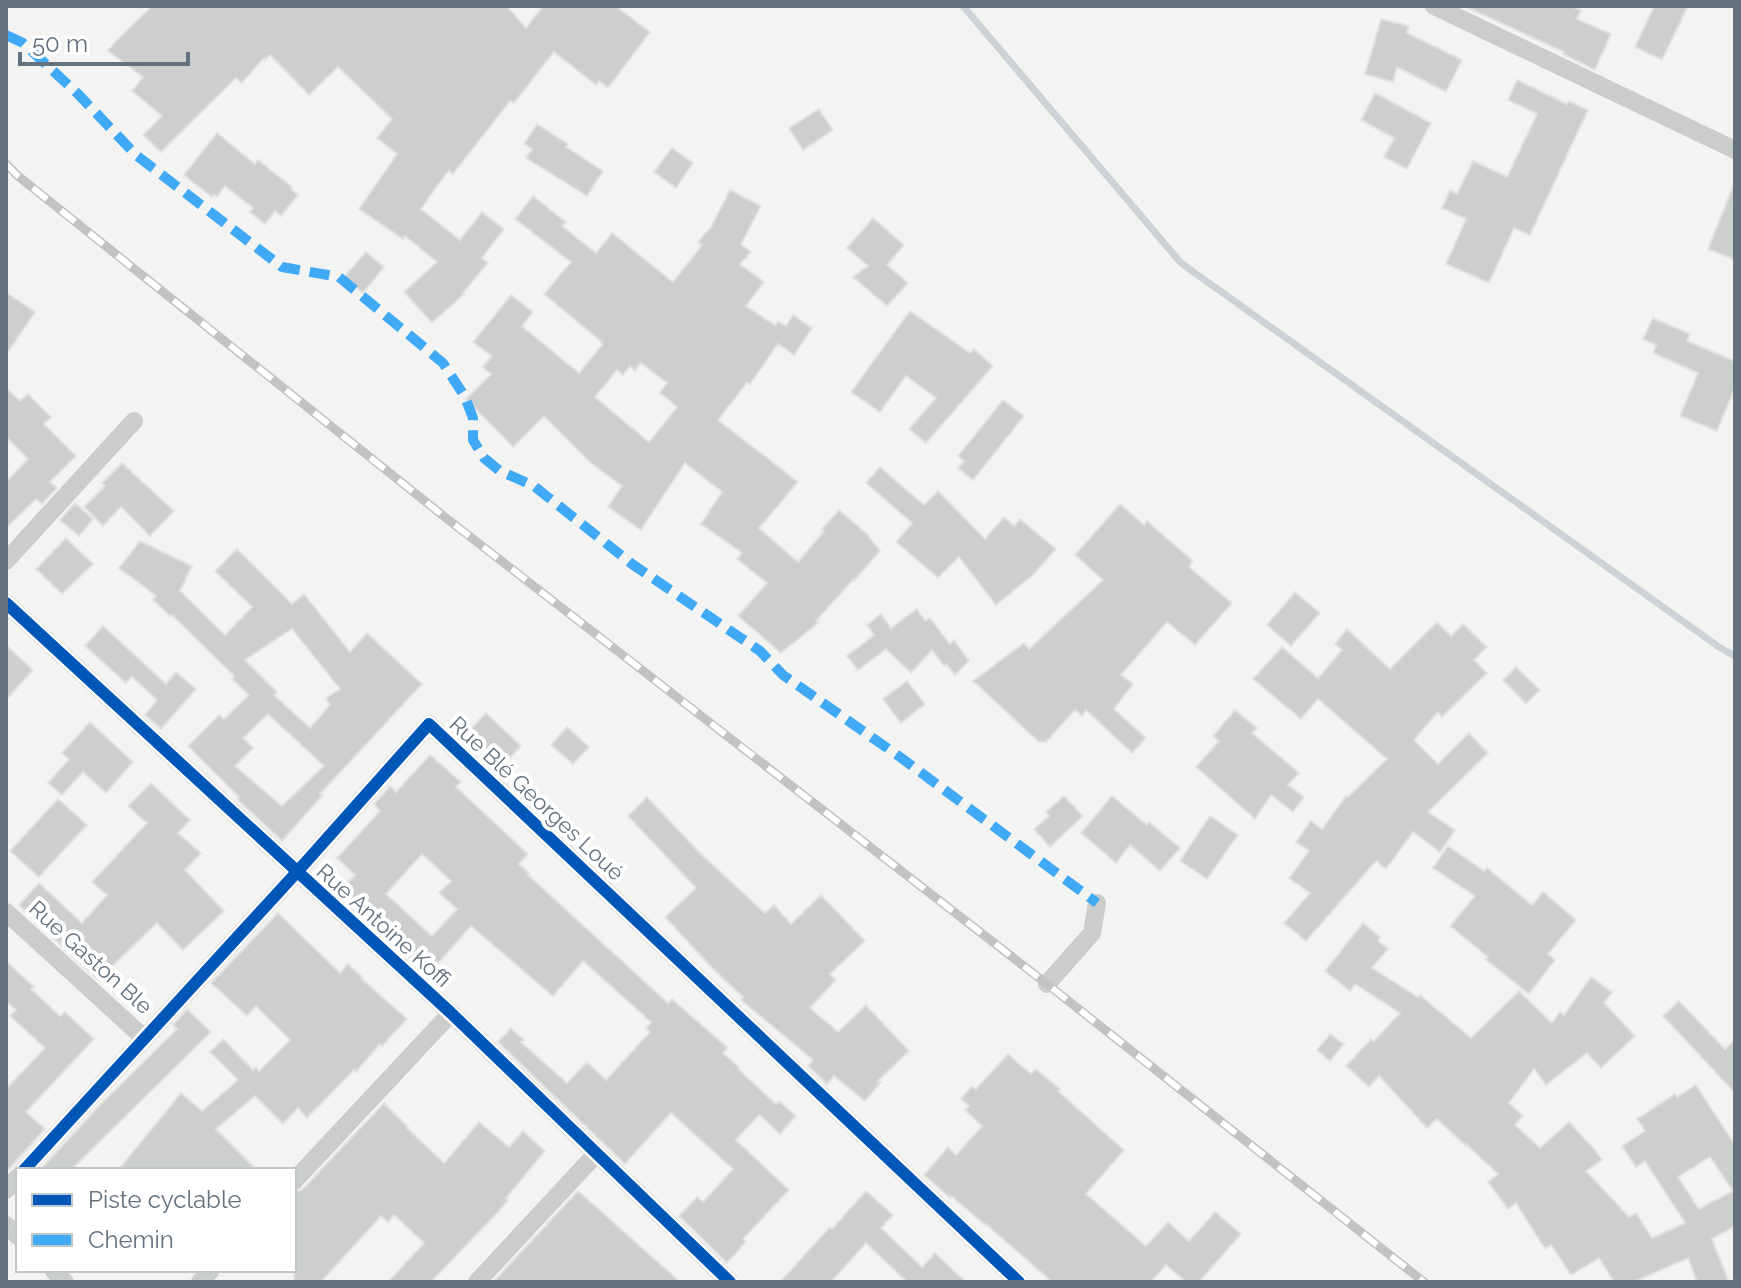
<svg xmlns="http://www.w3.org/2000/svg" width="1741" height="1288" viewBox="0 0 1741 1288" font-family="Raleway,sans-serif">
<rect width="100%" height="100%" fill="#f3f3f1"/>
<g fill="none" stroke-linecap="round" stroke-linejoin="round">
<polyline stroke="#ccd2d6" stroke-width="7" points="963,6 1181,263 1719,647 1735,656"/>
</g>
<g fill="#cdcece" stroke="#e2e2e1" stroke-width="2" fill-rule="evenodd">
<polygon points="152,6 507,6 526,28 543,6 615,6 650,32 608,88 599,81 596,85 554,52 514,103 510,101 453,174 449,171 434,190 421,209 460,240 482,212 504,229 482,258 488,263 463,293 464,294 432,323 404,292 437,262 405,236 403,239 359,209 397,154 377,138 392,119 338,67 309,95 270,55 265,60 264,58 242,83 236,78 161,152 143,135 162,116 132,91 143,77 108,51 116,41"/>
<polygon points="1464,6 1571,6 1581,10 1577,19 1611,34 1595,70 1563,54 1564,52"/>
<polygon points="1654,6 1688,6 1662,60 1635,47"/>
<polygon points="1381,19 1409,26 1407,33 1462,60 1446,92 1397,67 1393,82 1365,74"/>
<polygon points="1517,80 1567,104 1569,101 1588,110 1530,235 1514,228 1489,283 1446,264 1466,219 1442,208 1450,190 1457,194 1473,161 1507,177 1537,114 1508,100"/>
<polygon points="1375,93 1431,123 1407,169 1384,157 1394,138 1361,120"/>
<polygon points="819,109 833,130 803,150 789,128"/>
<polygon points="537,124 568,144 566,147 603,171 587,196 526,158 532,149 524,144"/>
<polygon points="217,133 255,164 258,160 292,187 291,189 298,195 281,216 275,211 265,224 250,212 253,208 225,186 217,197 214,195 212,197 184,175"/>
<polygon points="672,148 693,163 676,188 654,172"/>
<polygon points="1734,184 1735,184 1735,260 1708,249"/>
<path d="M730,190L761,206L741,244L751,252L740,264L764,282L746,306L775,325L778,321L786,326L793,315L812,328L794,355L778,344L750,384L747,383L718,420L798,482L759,528L798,562L824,531L822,529L839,510L867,534L880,551L855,580L854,579L816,621L818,623L781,653L738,616L767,583L737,559L742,553L701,524L722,492L685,463L641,530L608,507L622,486L591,463L544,416L513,447L466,399L491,374L483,367L492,356L473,342L511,295L533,312L522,326L579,373L603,344L601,343L602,342L544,294L571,262L515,219L533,196L566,222L562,226L596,253L612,233L673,282L702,245L698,242L711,227ZM641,363L667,383L660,393L677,407L649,442L595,397L617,370L623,375L630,366L635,371Z"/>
<polygon points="873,218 904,245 887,265 908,283 887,306 853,277 868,266 847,248"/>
<polygon points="366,252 384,267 363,293 344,277"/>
<polygon points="6,292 35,312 6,355"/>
<polygon points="910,311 970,353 974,349 993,366 926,443 909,429 936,398 906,376 880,412 851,392"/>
<polygon points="1653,318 1690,334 1687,341 1735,361 1735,388 1717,431 1680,416 1698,373 1653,353 1656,345 1643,339"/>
<polygon points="6,388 20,401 28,394 51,417 44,424 76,456 50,482 57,488 42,504 36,499 6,528 6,482 28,459 6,437"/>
<polygon points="1003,400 1024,416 973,480 958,468 964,461 958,456"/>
<polygon points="122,463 174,511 150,536 121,507 103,526 84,507 105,486 102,483"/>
<polygon points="880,467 924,505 938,491 985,539 1004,517 1014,526 1020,519 1056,549 1033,575 996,605 959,557 938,578 896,542 912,523 866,483"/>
<polygon points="75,503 93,519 79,536 60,520"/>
<polygon points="1120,504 1144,525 1147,521 1193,561 1189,567 1232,603 1195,645 1167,622 1121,675 1133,684 1114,709 1146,738 1132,753 1086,710 1082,716 1075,710 1046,742 1039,742 973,681 1024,643 1029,649 1103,580 1075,555"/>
<polygon points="66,538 93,564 62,594 36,569"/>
<path d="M140,541L192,566L180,591L225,635L252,607L215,571L237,549L292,604L304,594L350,652L367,633L422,684L320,794L322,796L282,841L237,799L239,797L188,746L219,715L224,719L249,695L232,679L234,676L172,615L170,616L153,600L156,596L119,568ZM292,629L340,689L326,698L330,705L310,728L274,695L277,692L245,660ZM268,714L324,766L282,806L235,766L253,748L243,738Z"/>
<polygon points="1295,592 1320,613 1291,646 1267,625"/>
<polygon points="917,609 925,621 930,618 950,644 954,640 969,661 955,675 946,664 944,666 932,650 911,673 886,649 858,670 847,656 874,635 867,625 881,614 891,628"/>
<polygon points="1437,622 1451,636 1463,624 1487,647 1474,660 1487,673 1442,717 1438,712 1414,740 1438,764 1469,733 1488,753 1428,812 1455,830 1440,852 1413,832 1386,869 1376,861 1306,941 1284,923 1310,893 1289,878 1309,851 1296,842 1311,821 1322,829 1346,796 1348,797 1387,759 1318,699 1301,719 1253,679 1282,647 1318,678 1342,650 1335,644 1347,629 1390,669"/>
<polygon points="103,626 166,684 176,672 196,689 161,729 145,715 157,700 132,677 126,683 85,646"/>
<polygon points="6,645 33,670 6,700"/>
<polygon points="1516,667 1540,690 1526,704 1503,680"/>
<polygon points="907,681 925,704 901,723 883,699"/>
<polygon points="1235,710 1257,728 1252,733 1299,773 1288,785 1304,797 1293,812 1271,795 1255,819 1196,767 1219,741 1213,736"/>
<polygon points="486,713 521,746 502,766 467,733"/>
<polygon points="90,722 133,762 106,793 83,772 62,795 48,783 69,759 62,753"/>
<polygon points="567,727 589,747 573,764 551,745"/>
<path d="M430,755L461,782L456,787L528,854L519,864L529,873L527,874L668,1003L672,999L728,1048L723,1053L739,1067L738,1069L776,1104L779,1101L796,1116L780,1134L759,1115L736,1140L789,1190L743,1239L746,1242L727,1263L679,1216L697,1197L703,1202L733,1169L671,1113L625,1164L498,1042L511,1028L524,1040L521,1042L567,1083L587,1062L606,1080L650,1032L646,1028L651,1022L583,961L553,996L471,926L428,975L338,893L355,875L337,858L380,811L374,804L390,786L396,792ZM422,854L451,881L439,893L457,909L432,936L386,894Z"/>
<polygon points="151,783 190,820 178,833 201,853 185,870 224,911 183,950 157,923 98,980 19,905 39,883 82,923 107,895 92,882 147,823 128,806"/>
<polygon points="1064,796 1083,816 1050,847 1034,829 1049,816 1046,812"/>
<polygon points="1112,796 1147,825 1149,822 1180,848 1160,871 1130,845 1116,863 1081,833"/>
<polygon points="647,797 701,854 765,913 774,905 791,924 821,895 865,941 830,974 836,980 810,1008 838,1032 866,1005 909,1051 878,1081 881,1082 865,1101 834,1076 827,1084 808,1066 813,1060 741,1000 743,997 713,969 665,917 696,888 628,816"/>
<polygon points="58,799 87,825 39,877 10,851"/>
<polygon points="1210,816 1238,835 1207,879 1180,861"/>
<polygon points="1448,846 1484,871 1487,868 1532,905 1543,892 1576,920 1548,954 1555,960 1529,994 1485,959 1488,957 1450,926 1475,896 1433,868"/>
<polygon points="278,913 340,973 348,964 363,978 362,979 407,1019 382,1046 380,1044 356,1072 354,1070 307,1118 298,1108 283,1124 255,1096 216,1129 257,1170 118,1170 181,1093 202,1111 238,1080 210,1052 223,1039 253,1070 256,1067 259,1071 290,1040 256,1006 247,1016 211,983"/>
<path d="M1363,923L1380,937L1378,941L1388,949L1372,968L1418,997L1420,995L1471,1038L1519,991L1552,1023L1560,1012L1564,1015L1591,977L1612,992L1604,1003L1635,1036L1601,1068L1587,1053L1546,1085L1534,1069L1509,1103L1523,1116L1515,1125L1540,1148L1569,1122L1595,1150L1602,1160L1586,1171L1629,1217L1636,1213L1652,1238L1685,1223L1645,1161L1636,1167L1622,1146L1645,1131L1637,1119L1675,1094L1677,1097L1696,1085L1735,1145V1226L1712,1239L1729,1282H1697L1688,1258L1634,1282H1614L1599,1258L1571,1275L1551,1245L1545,1249L1516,1203L1508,1209L1488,1182L1498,1174L1466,1144L1465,1145L1437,1119L1427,1128L1379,1076L1369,1087L1346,1066L1371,1039L1374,1041L1400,1013L1355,984L1350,991L1325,971ZM1710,1157L1733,1191L1699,1209L1678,1177Z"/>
<polygon points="6,961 34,987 31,989 60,1016 65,1012 94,1039 26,1112 45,1129 8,1170 6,1170 6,1089 45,1048 10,1016 16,1010 6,1001"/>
<polygon points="1679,1001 1725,1049 1735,1040 1735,1093 1663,1016"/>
<polygon points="187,1009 211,1032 71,1170 40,1170 99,1106 177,1029 173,1025"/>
<polygon points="1330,1034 1344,1044 1330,1061 1317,1050"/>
<polygon points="1008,1054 1031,1074 1036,1069 1060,1089 1058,1091 1124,1150 1086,1194 1146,1246 1168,1222 1189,1241 1215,1212 1241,1234 1199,1282 1186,1282 1166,1265 1151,1282 1052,1282 986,1224 985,1225 951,1196 950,1198 924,1175 948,1147 956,1155 982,1126 965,1110 969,1106 961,1099 972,1086 976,1089"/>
<polygon points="384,1103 408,1127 407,1128 444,1163 479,1122 509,1147 523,1131 545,1151 506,1198 508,1200 498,1212 431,1282 388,1282 424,1243 394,1215 388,1222 381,1216 321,1282 294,1282 294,1193 303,1189"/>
<polygon points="578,1191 593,1204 680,1282 493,1282"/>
<polygon points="866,1191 893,1215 881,1228 922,1267 935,1253 966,1282 907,1282 866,1243 831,1282 780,1282 830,1227 832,1229"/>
</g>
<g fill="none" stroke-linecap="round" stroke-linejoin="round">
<g stroke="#cbcccc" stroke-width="18">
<polyline points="1434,6 1735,150"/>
<polyline points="6,561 134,421"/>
<polyline points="6,603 451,1013 730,1282"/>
<polyline points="6,912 144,1038"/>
<polyline points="1047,984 1092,933 1097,903"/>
<polyline points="24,1170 297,872 429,724 1019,1282"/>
<polyline points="294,1181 451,1013"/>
<polyline points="6,1190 18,1177"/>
<polyline points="6,1225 18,1236"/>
<polyline points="53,1270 65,1282"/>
<polyline points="200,1282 211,1270"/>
<polyline points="477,1282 596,1154"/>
</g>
<defs>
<polyline id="rail" points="6,164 18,176 446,518 1047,984 1424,1282"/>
</defs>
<use href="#rail" stroke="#c1c2c2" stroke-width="9"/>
<use href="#rail" stroke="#fff" stroke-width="6" stroke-dasharray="18" stroke-linecap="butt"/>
<polyline stroke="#3fa9f5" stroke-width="10" stroke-dasharray="20 10" stroke-linecap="butt" points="6,35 23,43 78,94 136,155 282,267 339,277 443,363 465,397 473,418 473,440 484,458 500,471 534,486 632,564 760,651 783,675 900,757 1097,903"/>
<defs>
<g id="cycleway">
<polyline points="6,603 451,1013 730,1282"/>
<polyline points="24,1170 297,872 429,724 1019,1282"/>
</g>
</defs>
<use href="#cycleway" stroke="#fff" stroke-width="17"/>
<use href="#cycleway" stroke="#0057b8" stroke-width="12"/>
</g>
<g text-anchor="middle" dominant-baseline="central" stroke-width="8" stroke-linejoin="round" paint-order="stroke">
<g font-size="22" fill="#647280" stroke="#fff">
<text transform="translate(537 798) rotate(43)">Rue Blé Georges Loué</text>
<text transform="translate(384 925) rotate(42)">Rue Antoine Koffi</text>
<text transform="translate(91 957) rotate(42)">Rue Gaston Ble</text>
</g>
</g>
<rect width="1741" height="1288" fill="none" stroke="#647280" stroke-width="16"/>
<rect x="16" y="1168" width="280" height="104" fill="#ffffff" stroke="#c1c7cc" stroke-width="2"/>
<rect x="32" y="1194" width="40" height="12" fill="#0057b8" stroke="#c1c7cc" stroke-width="2"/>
<text x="88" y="1208" font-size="24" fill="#647280">Piste cyclable</text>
<rect x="32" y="1234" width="40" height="12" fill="#3fa9f5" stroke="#c1c7cc" stroke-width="2"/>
<text x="88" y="1248" font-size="24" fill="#647280">Chemin</text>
<path d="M20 52v12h168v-12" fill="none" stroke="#647280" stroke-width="4"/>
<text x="32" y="52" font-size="24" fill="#647280" stroke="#ffffff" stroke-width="6" paint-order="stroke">50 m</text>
</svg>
